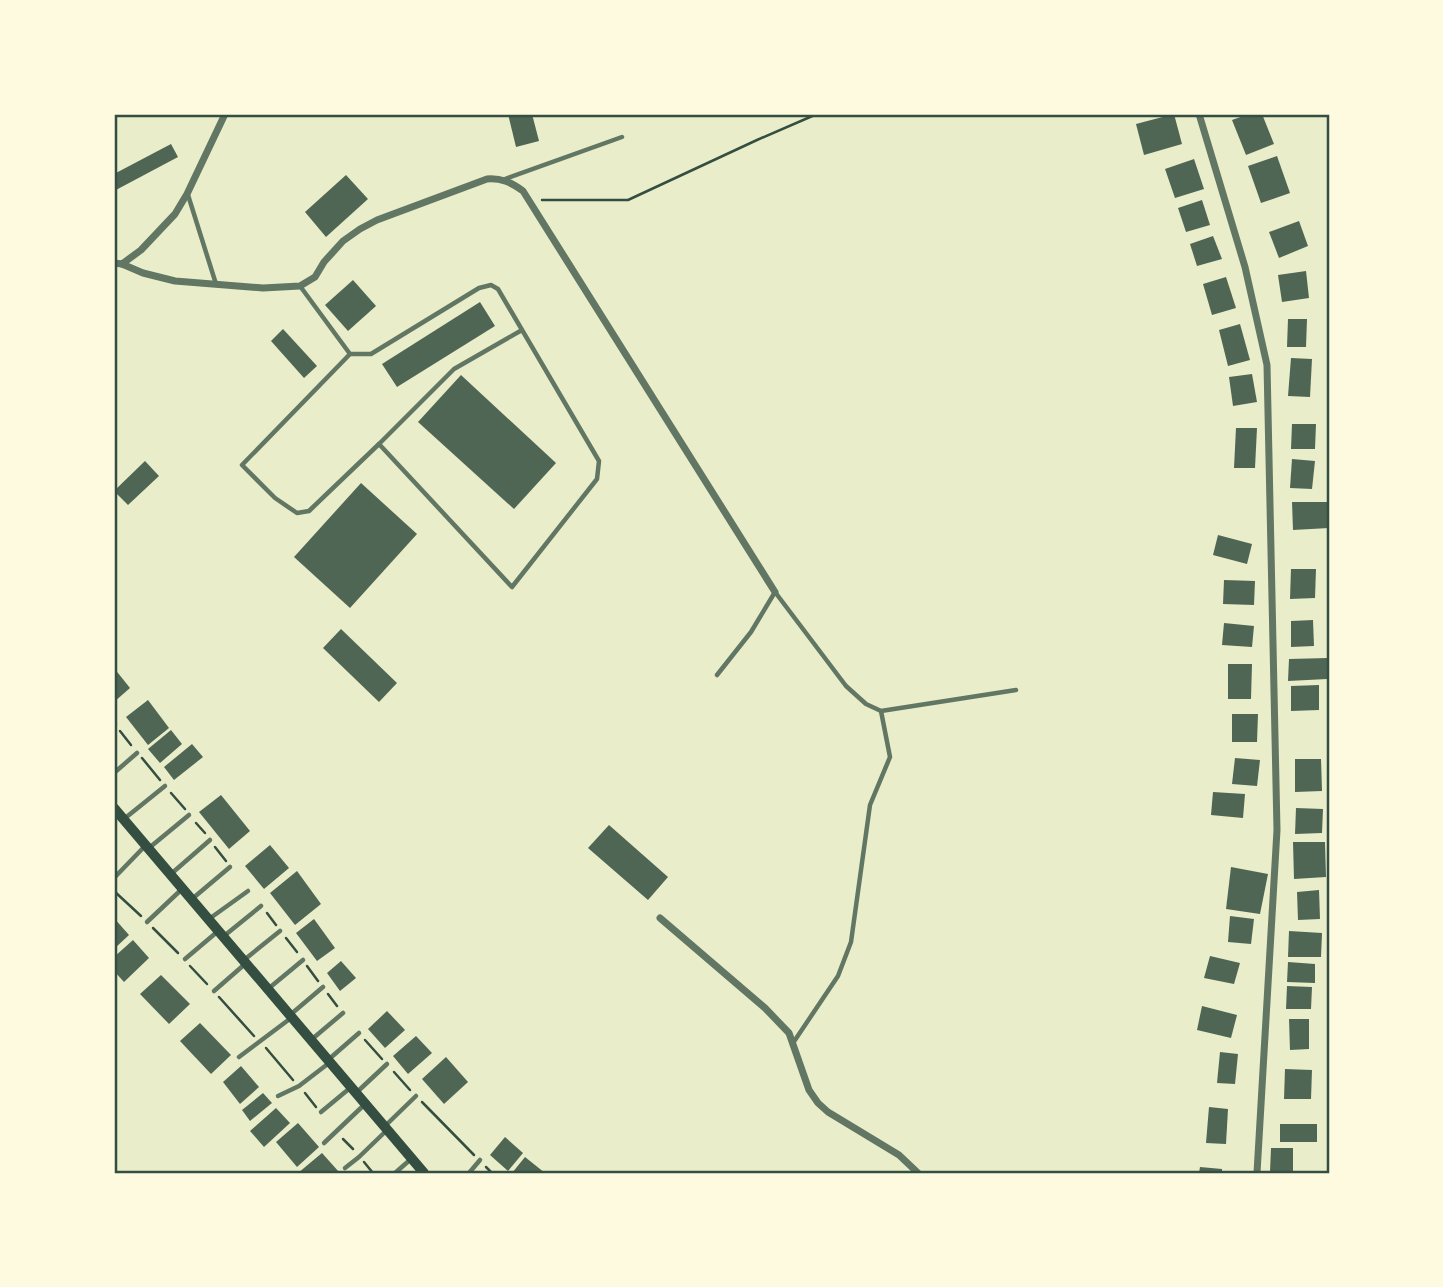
<svg xmlns="http://www.w3.org/2000/svg" width="1443" height="1287" viewBox="0 0 1443 1287" font-family="'DejaVu Sans',sans-serif">
<rect width="100%" height="100%" fill="#e9edc9"/>
<g fill="#4f6655">
<polygon points="508,114 532,114 539,141 516,147"/>
<polygon points="1174,114 1182,144 1144,155 1136,124"/>
<polygon points="1249,114 1262,114 1274,144 1246,155 1232,120"/>
<polygon points="171,144 178,157 114,191 114,174"/>
<polygon points="1277,156 1290,193 1261,203 1248,166"/>
<polygon points="1194,159 1204,189 1175,198 1165,169"/>
<polygon points="346,175 368,199 326,237 305,212"/>
<polygon points="1202,200 1210,225 1186,232 1178,208"/>
<polygon points="1299,221 1308,246 1279,258 1269,232"/>
<polygon points="1213,236 1222,259 1197,266 1190,244"/>
<polygon points="1306,271 1309,298 1282,302 1278,275"/>
<polygon points="1226,277 1236,308 1212,315 1203,284"/>
<polygon points="353,280 376,306 348,331 325,305"/>
<polygon points="480,302 495,326 397,387 382,364"/>
<polygon points="1288,319 1307,319 1306,347 1287,347"/>
<polygon points="1240,324 1250,360 1228,366 1219,330"/>
<polygon points="283,329 317,366 304,378 271,341"/>
<polygon points="1291,358 1312,359 1310,397 1288,396"/>
<polygon points="1252,374 1257,402 1233,406 1229,377"/>
<polygon points="461,375 556,463 514,509 418,422"/>
<polygon points="1292,424 1316,424 1315,449 1291,449"/>
<polygon points="1236,428 1257,428 1255,468 1234,468"/>
<polygon points="1292,459 1315,461 1312,489 1290,488"/>
<polygon points="145,461 159,476 128,505 114,491"/>
<polygon points="361,483 417,534 350,608 294,557"/>
<polygon points="1292,502 1329,502 1329,528 1293,530"/>
<polygon points="1218,535 1252,544 1247,564 1213,555"/>
<polygon points="1291,569 1316,569 1315,598 1290,599"/>
<polygon points="1224,580 1255,581 1254,605 1223,604"/>
<polygon points="1313,620 1314,646 1291,647 1291,621"/>
<polygon points="1224,623 1254,626 1252,647 1222,645"/>
<polygon points="341,629 397,683 379,702 323,648"/>
<polygon points="1327,658 1327,679 1288,681 1289,659"/>
<polygon points="1228,664 1252,664 1251,699 1228,699"/>
<polygon points="114,668 130,688 114,702"/>
<polygon points="1319,685 1319,710 1291,711 1291,686"/>
<polygon points="148,700 169,728 148,745 126,717"/>
<polygon points="1232,714 1258,714 1257,742 1232,742"/>
<polygon points="171,730 182,744 160,763 148,749"/>
<polygon points="192,744 203,757 174,780 164,767"/>
<polygon points="1235,758 1260,760 1257,786 1232,784"/>
<polygon points="1295,759 1321,759 1322,791 1295,792"/>
<polygon points="1213,792 1245,794 1243,818 1211,815"/>
<polygon points="221,795 250,831 229,849 199,812"/>
<polygon points="1296,808 1323,809 1322,833 1295,834"/>
<polygon points="609,825 668,877 648,900 588,848"/>
<polygon points="1293,842 1325,842 1326,877 1294,879"/>
<polygon points="270,845 289,868 264,889 245,866"/>
<polygon points="1231,867 1268,874 1260,914 1226,909"/>
<polygon points="297,871 321,904 295,925 270,893"/>
<polygon points="1319,890 1320,919 1298,920 1297,892"/>
<polygon points="1230,916 1254,919 1251,944 1228,942"/>
<polygon points="114,918 129,935 114,949"/>
<polygon points="314,919 335,948 317,961 296,933"/>
<polygon points="1289,931 1322,933 1321,957 1288,957"/>
<polygon points="133,940 149,958 124,982 114,971 114,957"/>
<polygon points="1210,956 1240,963 1234,984 1204,978"/>
<polygon points="341,961 356,978 340,991 327,973"/>
<polygon points="1288,962 1315,964 1315,983 1287,982"/>
<polygon points="161,975 190,1004 169,1024 140,994"/>
<polygon points="1287,986 1312,987 1311,1009 1286,1009"/>
<polygon points="1202,1006 1237,1015 1231,1038 1197,1030"/>
<polygon points="387,1011 405,1030 385,1048 368,1029"/>
<polygon points="1289,1019 1309,1019 1309,1049 1290,1050"/>
<polygon points="200,1023 231,1055 211,1074 180,1041"/>
<polygon points="416,1036 432,1053 408,1074 393,1056"/>
<polygon points="1220,1052 1238,1054 1235,1084 1217,1083"/>
<polygon points="446,1057 468,1082 444,1104 422,1079"/>
<polygon points="241,1066 259,1087 240,1104 223,1082"/>
<polygon points="1285,1069 1312,1070 1311,1099 1284,1099"/>
<polygon points="263,1093 272,1103 250,1121 242,1110"/>
<polygon points="1209,1107 1228,1109 1226,1144 1206,1143"/>
<polygon points="276,1108 290,1123 264,1147 250,1131"/>
<polygon points="298,1123 319,1147 297,1167 276,1142"/>
<rect x="1280" y="1124" width="37" height="18"/>
<polygon points="505,1137 523,1153 508,1171 490,1155"/>
<polygon points="1271,1148 1293,1148 1293,1172 1270,1172"/>
<polygon points="322,1153 339,1172 337,1173 298,1173"/>
<polygon points="525,1157 545,1173 512,1173"/>
<polygon points="1200,1167 1222,1169 1222,1173 1199,1173"/>
</g>
<g fill="none" stroke-linecap="round" stroke-linejoin="round">
<g stroke="#344e41" stroke-width="2.5">
<polyline points="542,200 628,200 757,140 817,114"/>
<polyline points="120,731 131,745"/>
<polyline points="142,758 160,780"/>
<polyline points="171,793 185,809"/>
<polyline points="196,823 205,833"/>
<polyline points="215,847 226,861"/>
<polyline points="114,891 141,916"/>
<polyline points="267,913 276,925"/>
<polyline points="153,928 178,953"/>
<polyline points="286,938 297,952"/>
<polyline points="190,966 207,984"/>
<polyline points="307,966 318,981"/>
<polyline points="328,994 337,1006"/>
<polyline points="219,997 254,1036"/>
<polyline points="365,1040 382,1059"/>
<polyline points="266,1048 293,1080"/>
<polyline points="394,1072 410,1090"/>
<polyline points="305,1093 316,1107"/>
<polyline points="422,1102 474,1155"/>
<polyline points="343,1139 353,1149"/>
<polyline points="364,1162 373,1173"/>
<polyline points="486,1167 492,1173"/>
</g>
<g stroke="#617663" stroke-width="4.5">
<polyline points="505,179 622,137"/>
<polyline points="188,195 216,284"/>
<polyline points="300,286 350,354 371,354 479,288 491,285 498,289 599,461 597,479 512,587 379,444 454,369 522,330"/>
<polyline points="350,354 242,465 275,498 297,513 309,511 379,444"/>
<polyline points="717,675 751,632 775,592 846,686 866,704 881,711 1016,690"/>
<polyline points="114,726 115,724"/>
<polyline points="114,773 137,753"/>
<polyline points="124,819 165,786"/>
<polyline points="149,848 189,815"/>
<polyline points="171,874 210,840"/>
<polyline points="114,878 145,846"/>
<polyline points="192,899 230,867"/>
<polyline points="209,919 248,891"/>
<polyline points="147,922 182,889"/>
<polyline points="224,936 261,906"/>
<polyline points="185,959 217,932"/>
<polyline points="244,960 280,931"/>
<polyline points="268,989 303,960"/>
<polyline points="214,991 245,964"/>
<polyline points="290,1015 323,987"/>
<polyline points="311,1040 343,1013"/>
<polyline points="793,1043 838,976 851,942 870,805 890,757 881,711"/>
<polyline points="239,1057 291,1018"/>
<polyline points="328,1060 359,1033"/>
<polyline points="356,1093 387,1064"/>
<polyline points="278,1096 299,1086 329,1063"/>
<polyline points="321,1112 350,1088"/>
<polyline points="384,1127 416,1096"/>
<polyline points="324,1143 364,1105"/>
<polyline points="345,1168 359,1157 386,1131"/>
<polyline points="395,1173 411,1159"/>
<polyline points="469,1173 480,1160"/>
</g>
<g stroke="#617663" stroke-width="7">
<polyline points="1199,114 1245,267 1267,365 1277,830 1257,1173"/>
<polyline points="114,263 122,264 141,250 175,214 187,194 225,114"/>
<path d="M122,264L143,273L175,281L263,288L300,286L315,277L324,262L343,241L360,229L377,220L487,179C501,178 511,182 523,191L775,592"/>
<polyline points="660,918 765,1008 789,1033 809,1090 818,1103 828,1112 899,1155 918,1173"/>
</g>
<polyline stroke="#344e41" stroke-width="10" points="114,808 424,1173"/>
</g>
<rect width="1443" height="1287" fill="none" stroke="#fefae0" stroke-width="231"/>
<rect x="116" y="116" width="1212" height="1056" fill="none" stroke="#344e41" stroke-width="2.5"/>
</svg>
